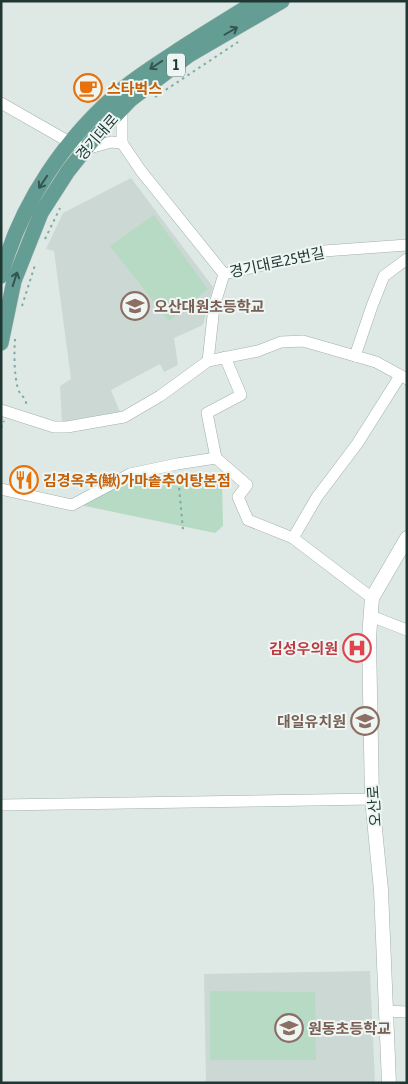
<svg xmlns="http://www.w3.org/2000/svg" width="408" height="1084" viewBox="0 0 408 1084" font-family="'Asap Condensed','Noto Sans KR',sans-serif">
<rect width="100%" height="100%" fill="#dee9e5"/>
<g fill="#ccd8d4">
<polygon points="131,178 213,287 203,325 174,338 178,365 164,372 160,364 111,390 120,412 62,422 60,386 71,379 54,251 46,249 63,213"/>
<polygon points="370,971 375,1083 206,1083 204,974"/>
</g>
<g fill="#b7dac4">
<polygon points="154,215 208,289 169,321 110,246"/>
<polygon points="148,475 222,483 223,526 215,533 80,505 127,478"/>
<polygon points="210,991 315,992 316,1060 210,1060"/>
</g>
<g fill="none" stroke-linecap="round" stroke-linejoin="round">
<defs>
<g id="minor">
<polyline points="1,103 71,143 86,149 111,142 122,143"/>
<polyline points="122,109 122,143"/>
<polyline points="122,143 141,171 224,274 324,251 407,245"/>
<polyline points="355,356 372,306 384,276 407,259"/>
<polyline points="208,361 214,307 224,274"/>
<polyline points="1,410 54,427 67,427 124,417 160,396 208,361 258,351 281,342 303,341 376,362 407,379"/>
<polyline points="216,458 207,413 241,395 225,357"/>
<polyline points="1,489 72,505 130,474 177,464 216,458 247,485 238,497 248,520 293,538"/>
<polyline points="372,598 293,538 317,497 357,444 400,376"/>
<polyline points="371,616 407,630"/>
<polyline points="1,805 372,799"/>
<polyline points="386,1011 407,1012"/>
</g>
<polyline id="tertiary" points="389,1083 381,890 372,799 369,638 372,598 407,538"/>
<g id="primary">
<path d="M1,276C20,204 66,136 124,88C141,74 161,62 180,49C205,33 231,17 257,1"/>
<polyline points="1,343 14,281 41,213 68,171 95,137 130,100 189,55 282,1"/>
</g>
</defs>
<use href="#minor" stroke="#a1b0ac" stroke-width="12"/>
<use href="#tertiary" stroke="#a1b0ac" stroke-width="15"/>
<use href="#primary" stroke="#bcc3c2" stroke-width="16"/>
<g stroke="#7faba2" stroke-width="2" stroke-dasharray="2.5 4" stroke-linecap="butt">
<polyline points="155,97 238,42"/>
<polyline points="45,239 60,208"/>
<polyline points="22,306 35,265"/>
<path d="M15,339C14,355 14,374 18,389C21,397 25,395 27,407"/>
<polyline points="1,428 4,421"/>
<polyline points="178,475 183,530"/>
</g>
<use href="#minor" stroke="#fff" stroke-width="11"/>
<use href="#tertiary" stroke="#fff" stroke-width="14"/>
<use href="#primary" stroke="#649d94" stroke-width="15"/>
</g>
<defs><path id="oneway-shaft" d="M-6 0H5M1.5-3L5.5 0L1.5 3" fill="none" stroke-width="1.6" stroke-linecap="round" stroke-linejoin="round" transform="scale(1.25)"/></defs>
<g stroke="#345651">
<use href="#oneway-shaft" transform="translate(231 31) rotate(-30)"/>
<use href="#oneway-shaft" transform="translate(156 65) rotate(146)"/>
<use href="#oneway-shaft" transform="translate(43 182) rotate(124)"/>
<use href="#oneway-shaft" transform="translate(15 279) rotate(-72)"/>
</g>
<defs>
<symbol id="cafe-ring" viewBox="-11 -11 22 22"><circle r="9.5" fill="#eef6f3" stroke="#e8710a" stroke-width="1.5"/><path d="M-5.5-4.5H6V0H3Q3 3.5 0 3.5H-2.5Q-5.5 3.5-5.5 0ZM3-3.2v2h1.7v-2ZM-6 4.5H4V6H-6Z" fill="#e8710a"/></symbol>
<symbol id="school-ring" viewBox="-11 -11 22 22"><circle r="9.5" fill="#eef6f3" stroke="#8d6e63" stroke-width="1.5"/><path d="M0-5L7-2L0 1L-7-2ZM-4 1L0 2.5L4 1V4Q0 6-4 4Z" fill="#8d6e63"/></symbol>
<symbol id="restaurant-ring" viewBox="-11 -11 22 22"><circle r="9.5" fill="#eef6f3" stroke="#e8710a" stroke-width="1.5"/><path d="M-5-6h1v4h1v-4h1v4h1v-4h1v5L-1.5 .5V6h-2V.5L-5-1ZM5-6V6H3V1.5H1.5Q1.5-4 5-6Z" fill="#e8710a"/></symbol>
<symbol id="hospital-ring" viewBox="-11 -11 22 22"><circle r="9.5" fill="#eef6f3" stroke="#e0444e" stroke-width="1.5"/><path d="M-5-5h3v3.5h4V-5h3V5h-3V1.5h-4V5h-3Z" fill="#e0444e"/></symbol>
</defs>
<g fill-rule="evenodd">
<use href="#cafe-ring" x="72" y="72" width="32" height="32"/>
<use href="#school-ring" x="119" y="290" width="32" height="32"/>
<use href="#restaurant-ring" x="8" y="464" width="32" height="32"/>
<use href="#hospital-ring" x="341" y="632" width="32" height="32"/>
<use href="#school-ring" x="349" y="705" width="32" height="32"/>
<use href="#school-ring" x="273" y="1012" width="32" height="32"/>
</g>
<g text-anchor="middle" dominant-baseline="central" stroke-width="4" stroke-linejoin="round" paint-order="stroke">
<rect fill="#eef6f3" stroke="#5e716d" stroke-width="1" x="167" y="53.5" width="18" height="23" rx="4"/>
<g font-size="14" font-weight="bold" fill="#203834">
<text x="176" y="65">1</text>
</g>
<g font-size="15" font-weight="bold" fill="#c56008" stroke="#eef6f3" text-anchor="start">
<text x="107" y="88">스타벅스</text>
<text x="43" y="480">김경옥추(鰍)가마솥추어탕본점</text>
</g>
<g font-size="15" fill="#203834" stroke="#eef6f3">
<text transform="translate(97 137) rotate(-49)">경기대로</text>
<text transform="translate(277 262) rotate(-12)">경기대로25번길</text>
<text transform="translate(374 806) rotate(-94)">오산로</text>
</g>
<g font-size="15" font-weight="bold" fill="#785e54" stroke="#eef6f3" text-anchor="start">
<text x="154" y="306">오산대원초등학교</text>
<text x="346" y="721" text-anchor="end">대일유치원</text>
<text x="308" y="1028">원동초등학교</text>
</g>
<g font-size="15" font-weight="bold" fill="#be3a42" stroke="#eef6f3" text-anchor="end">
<text x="338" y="648">김성우의원</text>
</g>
</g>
<rect width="408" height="1084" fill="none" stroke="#203834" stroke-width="5"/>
</svg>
